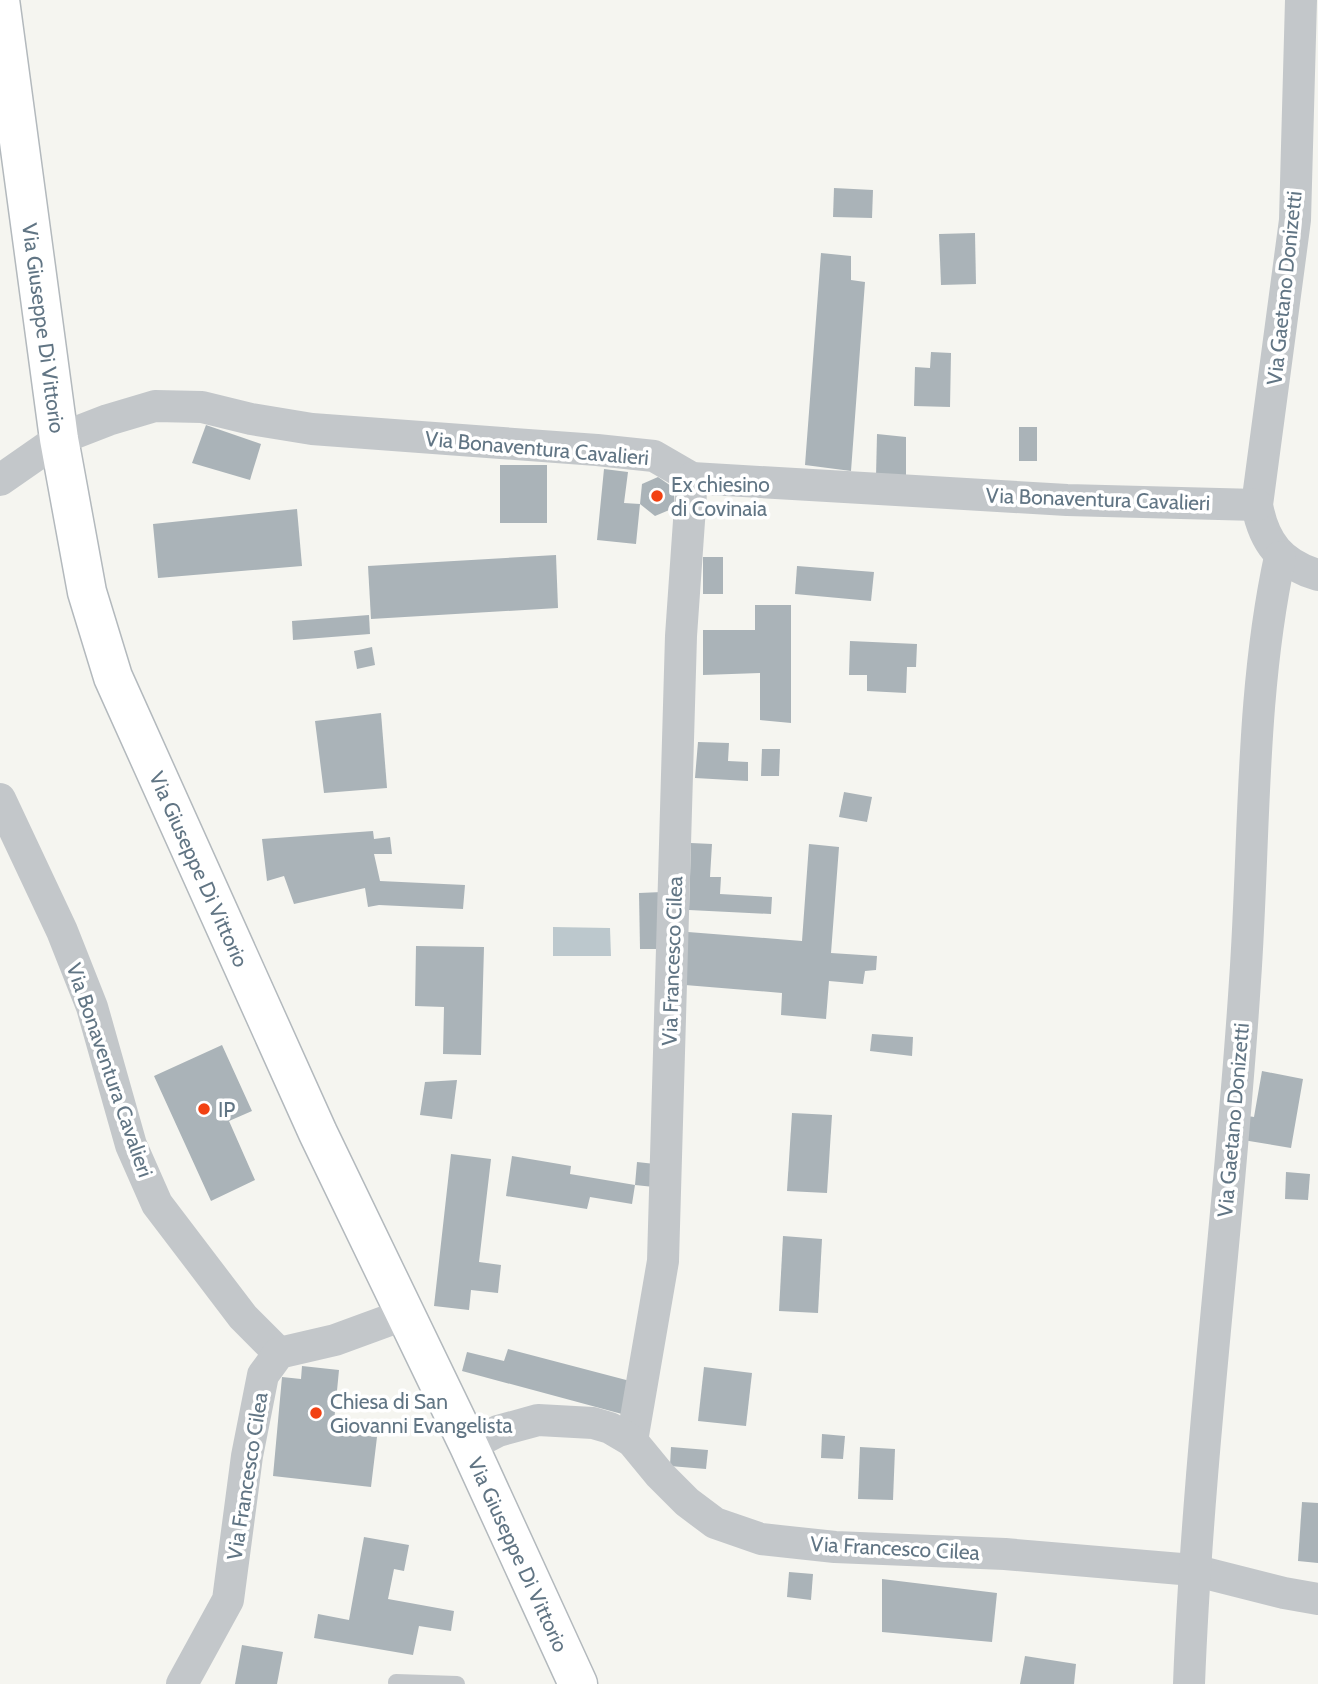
<svg xmlns="http://www.w3.org/2000/svg" width="1318" height="1684" viewBox="0 0 1318 1684" font-family="Cabin,sans-serif">
<rect width="100%" height="100%" fill="#f5f5f0"/>
<polygon fill="#bcc8cd" points="553,927 610,928 611,956 553,956"/>
<g fill="#aab3b8">
<polygon points="834,188 873,190 872,218 833,217"/>
<polygon points="975,233 976,284 941,285 939,234"/>
<polygon points="821,253 851,256 851,280 865,282 851,471 805,465"/>
<polygon points="931,352 951,353 950,407 914,406 915,367 930,368"/>
<polygon points="206,425 261,444 250,480 192,463"/>
<rect x="1019" y="427" width="18" height="34"/>
<polygon points="877,434 906,437 906,479 876,477"/>
<rect x="500" y="465" width="47" height="58"/>
<polygon points="604,469 628,472 624,503 640,504 636,544 597,540"/>
<polygon points="658,477 674,488 674,508 655,516 640,504 642,484"/>
<polygon points="297,509 302,566 158,578 153,524"/>
<polygon points="556,555 558,608 371,619 368,566"/>
<rect x="703" y="557" width="20" height="37"/>
<polygon points="797,566 874,572 871,601 795,594"/>
<polygon points="755,605 791,605 791,723 760,720 760,673 703,675 703,630 755,630"/>
<polygon points="369,615 370,634 293,640 292,621"/>
<polygon points="850,641 917,644 916,667 907,667 906,693 867,691 867,675 849,675"/>
<polygon points="372,647 375,665 357,669 354,651"/>
<polygon points="381,713 387,788 324,793 315,721"/>
<polygon points="698,742 729,743 728,761 748,762 748,781 695,778"/>
<polygon points="762,749 780,749 779,776 761,776"/>
<polygon points="844,792 872,797 867,822 839,817"/>
<polygon points="373,831 374,839 390,837 392,854 374,854 380,881 465,885 463,909 379,905 368,907 365,888 294,904 284,876 267,881 262,839"/>
<polygon points="691,843 712,844 710,877 721,877 720,894 772,897 771,914 689,910"/>
<polygon points="809,844 839,847 831,953 877,956 876,970 865,971 863,984 829,981 826,1019 781,1015 782,993 685,985 688,932 802,941"/>
<polygon points="662,892 662,949 640,949 639,893"/>
<polygon points="416,946 484,947 481,1055 443,1054 444,1007 415,1006"/>
<polygon points="872,1034 913,1037 912,1056 870,1051"/>
<polygon points="222,1045 252,1111 229,1121 255,1180 211,1201 154,1076"/>
<polygon points="1262,1071 1303,1079 1291,1148 1243,1140 1248,1116 1254,1117"/>
<polygon points="457,1080 452,1119 420,1115 425,1082"/>
<polygon points="792,1113 832,1115 827,1193 787,1191"/>
<polygon points="451,1154 491,1159 479,1262 501,1265 498,1293 471,1290 469,1310 434,1306"/>
<polygon points="512,1156 571,1166 570,1174 635,1185 637,1162 655,1164 654,1187 635,1185 632,1204 590,1197 587,1209 506,1196"/>
<polygon points="1286,1172 1310,1174 1308,1200 1285,1199"/>
<polygon points="783,1236 822,1239 818,1313 779,1311"/>
<polygon points="508,1349 630,1381 622,1414 462,1371 467,1352 504,1361"/>
<polygon points="302,1366 339,1370 333,1432 377,1437 371,1487 273,1476 282,1377 301,1379"/>
<polygon points="704,1367 752,1373 746,1426 698,1421"/>
<polygon points="822,1434 845,1436 843,1459 821,1458"/>
<polygon points="671,1447 708,1450 706,1469 670,1466"/>
<polygon points="860,1447 895,1449 893,1500 858,1499"/>
<polygon points="1302,1502 1318,1503 1318,1563 1298,1561"/>
<polygon points="364,1537 409,1545 404,1571 394,1569 388,1599 454,1611 451,1631 419,1626 413,1655 314,1638 318,1614 349,1620"/>
<polygon points="789,1572 813,1574 811,1600 787,1597"/>
<polygon points="882,1579 997,1593 992,1642 882,1632"/>
<polygon points="242,1645 283,1652 277,1684 235,1684"/>
<polygon points="1025,1656 1076,1664 1074,1684 1020,1684"/>
</g>
<g fill="none" stroke-linecap="round" stroke-linejoin="round">
<defs>
<g id="secondary">
<path id="s1" d="M0,0L59,439L87,592L113,677L318,1133L469,1446L578,1684"/>
</g>
</defs>
<use href="#secondary" stroke="#b3b9bd" stroke-width="41"/>
<polyline stroke="#c3c7ca" stroke-width="16" points="396,1682 457,1684"/>
<g stroke="#c3c7ca" stroke-width="32">
<path d="M1301,0L1295,220L1257,505C1264,543 1281,564 1318,575"/>
<polyline points="0,480 59,439 108,420 155,406 202,407 251,419 312,429 597,450 654,456 692,478 1067,500 1257,505"/>
<polyline points="0,799 62,931 92,1007 131,1145 157,1204 243,1317 279,1353"/>
<polyline points="632,1441 663,1261 681,636 692,478"/>
<polyline points="469,1446 498,1431 538,1420 593,1423 610,1428 632,1441 660,1475 687,1502 715,1523 761,1539 835,1547 1005,1554 1193,1570 1284,1593 1318,1599"/>
<polyline points="182,1684 228,1600 247,1456 263,1375 279,1353 335,1340 406,1314"/>
<path d="M1189,1684C1198,1449 1230,1216 1245,981C1255,840 1250,696 1280,557"/>
</g>
<use href="#secondary" stroke="#fff" stroke-width="38"/>
</g>
<g fill="#f24112" stroke="#fff" stroke-width="2.5">
<circle cx="657" cy="496" r="7"/>
<circle cx="204" cy="1109" r="7"/>
<circle cx="316" cy="1413" r="7"/>
</g>
<g text-anchor="middle" dominant-baseline="central" stroke-width="7" stroke-linejoin="round" paint-order="stroke">
<g font-size="21" fill="#617584" stroke="#fff">
<text transform="translate(1284 288) rotate(-84)">Via Gaetano Donizetti</text>
<text stroke="none"><textPath href="#s1" startOffset="331">Via Giuseppe Di Vittorio</textPath></text>
<text transform="translate(537 448) rotate(5)">Via Bonaventura Cavalieri</text>
<text transform="translate(1098 499) rotate(2)">Via Bonaventura Cavalieri</text>
<text stroke="none"><textPath href="#s1" startOffset="898">Via Giuseppe Di Vittorio</textPath></text>
<text transform="translate(672 961) rotate(-88)">Via Francesco Cilea</text>
<text transform="translate(110 1070) rotate(71)">Via Bonaventura Cavalieri</text>
<text transform="translate(1233 1120) rotate(-85)">Via Gaetano Donizetti</text>
<text transform="translate(247 1476) rotate(-81)">Via Francesco Cilea</text>
<text transform="translate(895 1548) rotate(3)">Via Francesco Cilea</text>
<text stroke="none"><textPath href="#s1" startOffset="1654">Via Giuseppe Di Vittorio</textPath></text>
</g>
<g font-size="21" fill="#617584" stroke="#fff" text-anchor="start">
<text x="671" y="484">Ex chiesino<tspan x="671" dy="24">di Covinaia</tspan></text>
<text x="218" y="1109">IP</text>
<text x="330" y="1401">Chiesa di San<tspan x="330" dy="24">Giovanni Evangelista</tspan></text>
</g>
</g>
</svg>
